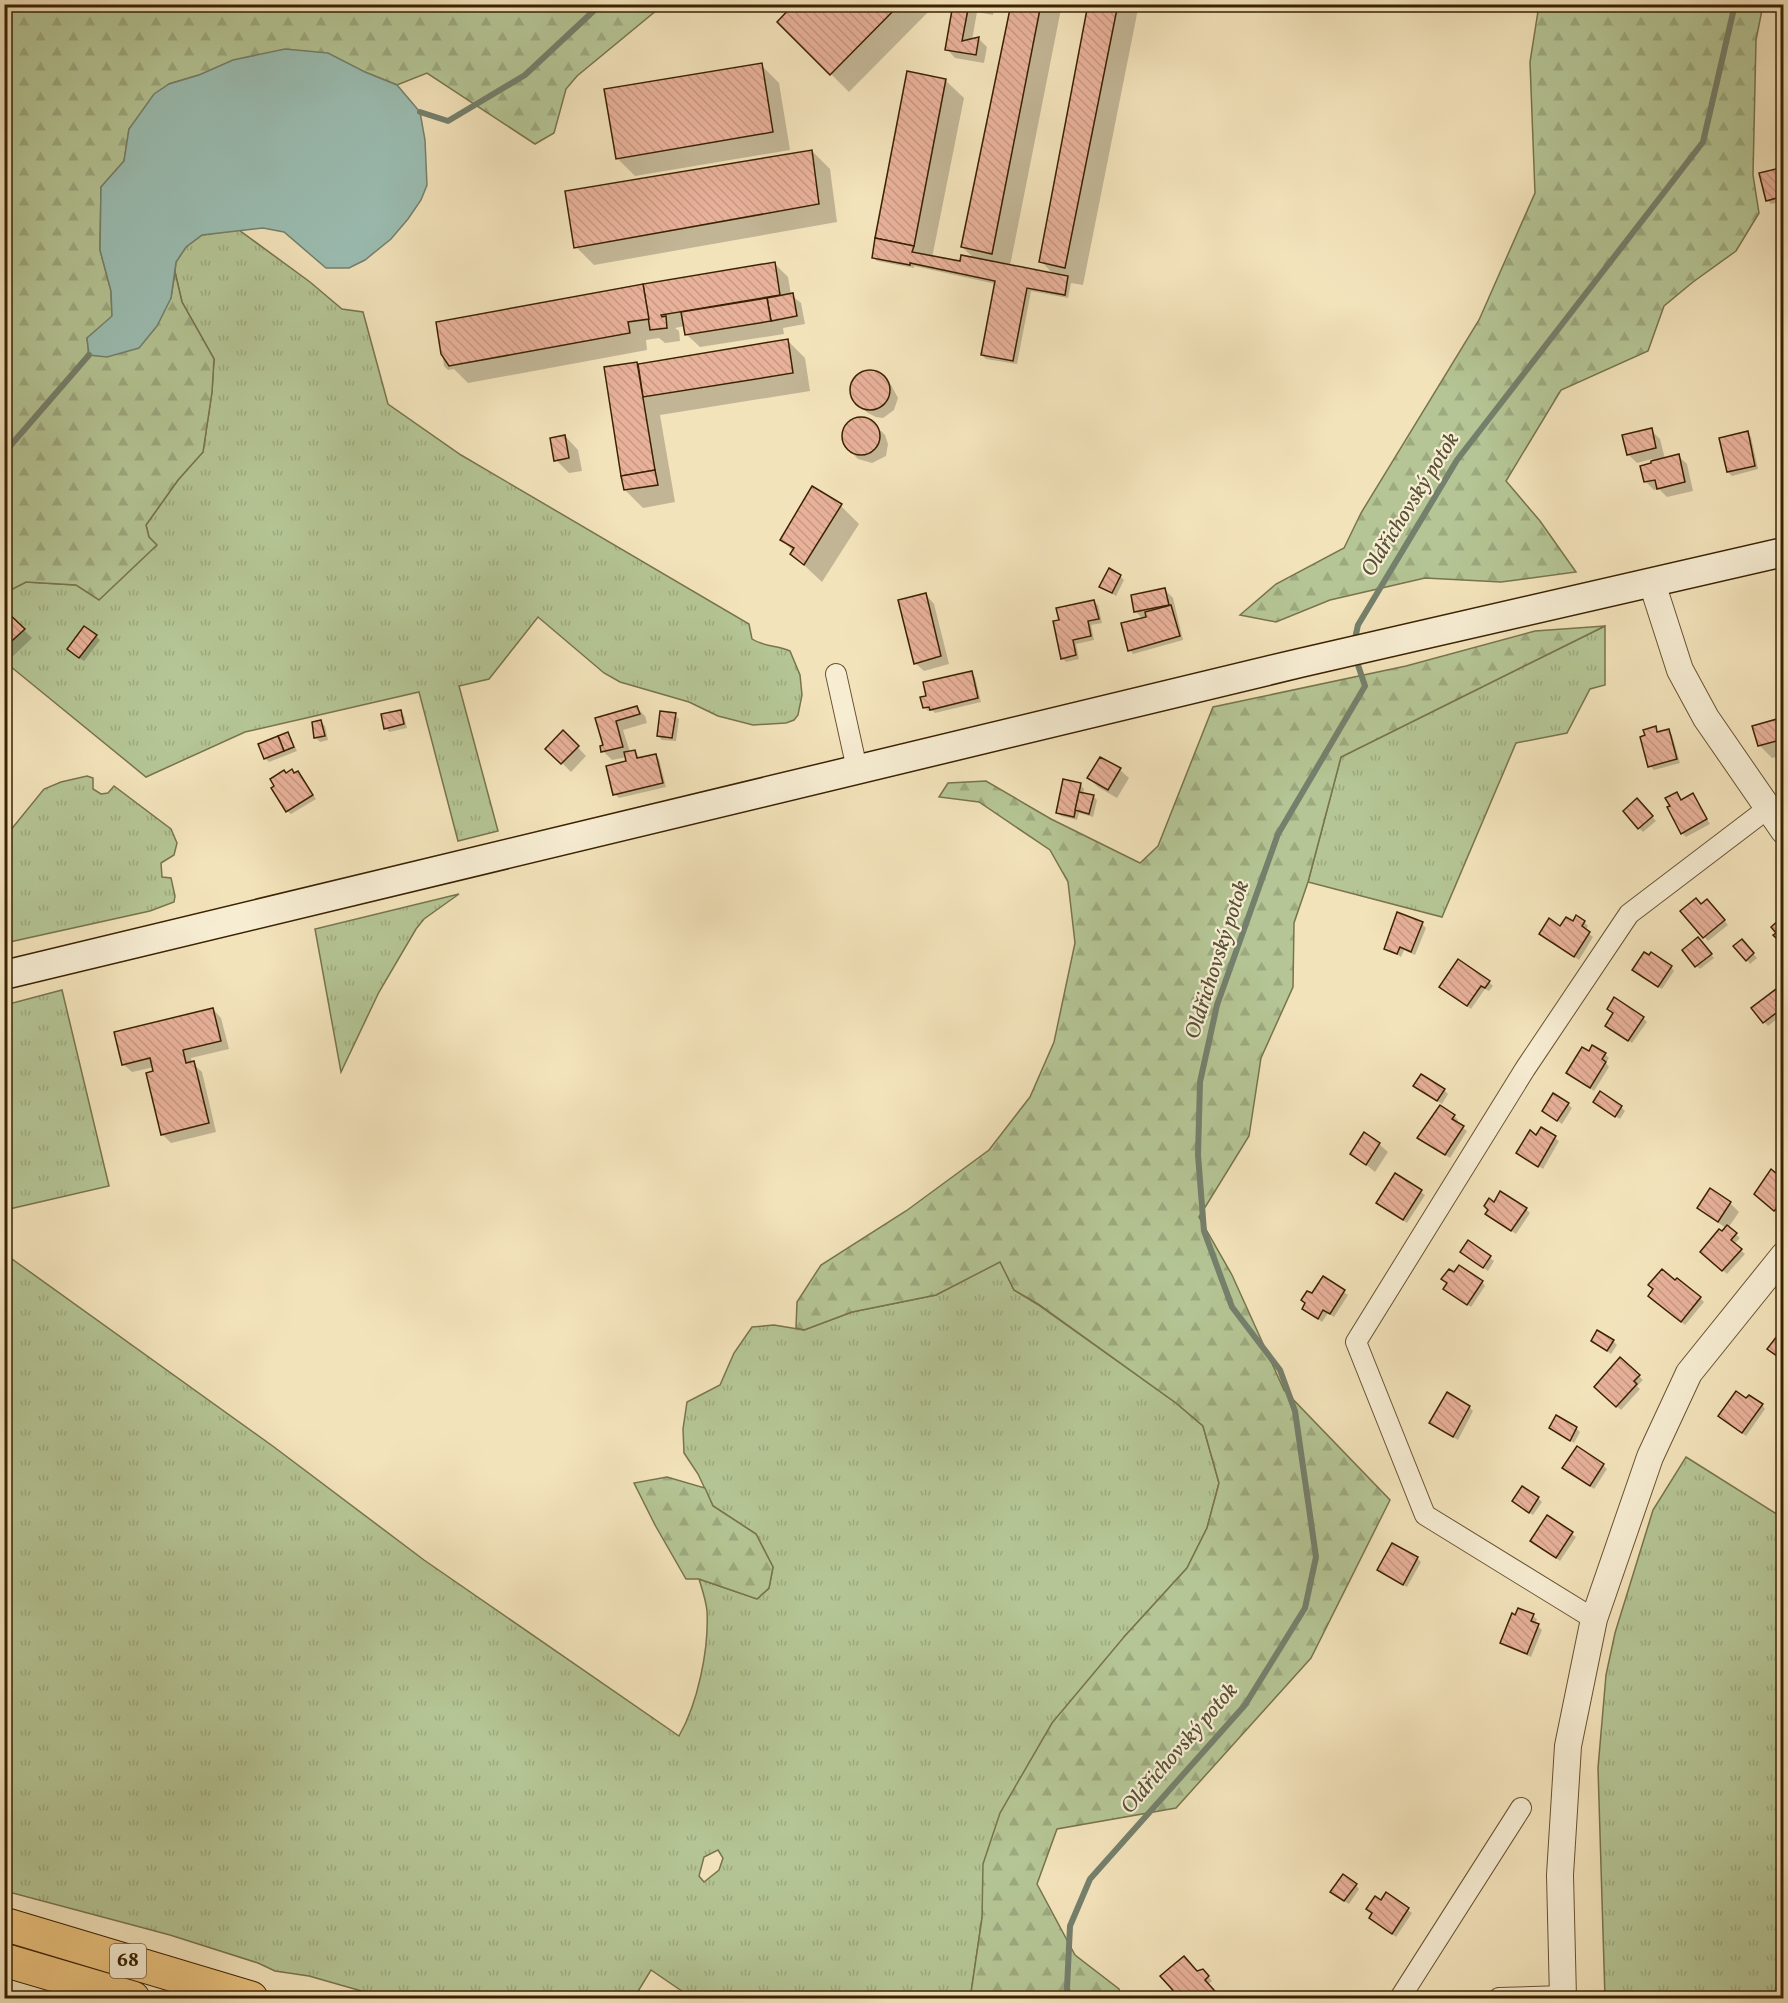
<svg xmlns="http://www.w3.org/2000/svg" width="1788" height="2003" viewBox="0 0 1788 2003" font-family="Vollkorn,serif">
<defs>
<pattern id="grass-tufts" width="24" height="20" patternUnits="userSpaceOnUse" patternTransform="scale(1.5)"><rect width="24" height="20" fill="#b5c595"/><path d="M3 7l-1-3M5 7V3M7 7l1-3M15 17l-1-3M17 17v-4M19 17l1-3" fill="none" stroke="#9da97f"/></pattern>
<pattern id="forest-firs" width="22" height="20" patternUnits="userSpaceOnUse" patternTransform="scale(1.5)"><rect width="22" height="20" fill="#b5c595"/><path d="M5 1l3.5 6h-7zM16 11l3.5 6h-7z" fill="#9da97f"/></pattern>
<pattern id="building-back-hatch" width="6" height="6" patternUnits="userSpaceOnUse" patternTransform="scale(1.5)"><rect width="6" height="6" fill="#e8b19a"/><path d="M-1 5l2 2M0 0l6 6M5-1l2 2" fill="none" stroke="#c89883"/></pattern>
</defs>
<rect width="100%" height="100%" fill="#f3e3bb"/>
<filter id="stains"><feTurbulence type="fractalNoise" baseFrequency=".00333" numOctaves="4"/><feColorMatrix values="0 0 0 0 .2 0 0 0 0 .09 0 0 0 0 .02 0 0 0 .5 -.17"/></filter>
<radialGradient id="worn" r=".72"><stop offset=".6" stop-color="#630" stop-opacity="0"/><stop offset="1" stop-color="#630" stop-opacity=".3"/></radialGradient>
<g fill="url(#grass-tufts)" stroke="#78744c" stroke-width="1.5" fill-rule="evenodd">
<path d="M239,230L310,282L342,309L363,312L388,404L461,455L749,624L752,639C764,647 777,645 790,651L800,675L802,695L798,715L794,720L786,723L753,725L718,716L689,702L620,682L604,673L538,617L489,679L459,686L498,831L458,841L419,692L245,732L146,777L5,662L4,593L26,582L76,585L156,546L149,537L146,525L178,480L203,452L212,391L214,359L182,302L175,272L176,262L186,247L202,235Z"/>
<polygon points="1605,626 1605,685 1590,689 1567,733 1516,743 1442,917 1308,882 1341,757"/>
<polygon points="87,776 93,778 93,789 101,794 108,793 114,786 171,829 177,843 174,855 161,863 162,877 171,878 175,896 174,902 150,911 5,943 5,837 44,789 61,782"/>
<polygon points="459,894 424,919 416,929 379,992 341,1072 315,929"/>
<polygon points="62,990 109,1186 5,1210 5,1005"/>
<path d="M5,1254L274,1447L424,1560L679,1736C698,1703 709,1649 707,1611C706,1600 702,1589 699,1579L757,1599L769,1588L773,1567L756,1534L713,1506L698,1474L684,1453L683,1429L687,1402L720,1385L734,1353L752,1327L774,1325L804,1330L852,1312L936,1295L1000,1261L1014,1290L1037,1304L1176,1403L1203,1426L1219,1483L1207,1528L1187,1568L1124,1637L982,1918L971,1993L972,1998H692L651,1970L634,1998H386L309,1976L275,1971L258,1963L170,1935L5,1891ZM718,1850L723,1858L719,1870L704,1882L699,1876L704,1857Z"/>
<polygon points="1686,1457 1783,1518 1783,1998 1605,1998 1598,1768 1606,1675 1615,1633 1653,1510"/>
</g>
<g fill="url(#forest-firs)" stroke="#78744c" stroke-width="1.5">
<polygon points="5,5 663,5 577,76 566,89 554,133 535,144 427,73 397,85 365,72 199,75 169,84 129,129 124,161 101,187 100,250 111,291 112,317 87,338 89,355 171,298 175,272 182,302 214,359 212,392 203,452 178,480 146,525 149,537 157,545 99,600 76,585 26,582 5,593"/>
<polygon points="1539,5 1763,5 1756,40 1753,175 1759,213 1736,251 1693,282 1664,306 1648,351 1561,390 1506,481 1540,521 1576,572 1501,582 1425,578 1330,600 1276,622 1240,615 1276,584 1344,548 1361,513 1479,320 1535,193 1530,62"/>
<polygon points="1605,626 1341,757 1308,882 1294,923 1293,987 1261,1058 1249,1136 1199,1217 1232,1275 1284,1390 1390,1500 1311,1658 1176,1808 1057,1829 1037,1884 1075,1955 1119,1989 1121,1998 972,1998 971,1993 982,1918 983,1864 1000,1813 1052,1723 1124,1637 1187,1568 1207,1528 1219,1483 1203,1426 1176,1403 1038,1304 1014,1290 1000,1262 936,1295 852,1312 804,1330 796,1328 797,1302 821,1265 906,1211 989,1150 1030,1097 1054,1042 1075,943 1068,882 1050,850 979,802 939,797 948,783 986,781 1051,819 1140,863 1158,846 1213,707 1406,666 1535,631"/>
<polygon points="667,1477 705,1488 713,1506 756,1534 773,1567 769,1588 757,1599 699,1579 686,1579 655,1525 634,1483"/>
</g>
<polygon fill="#9bbeb3" stroke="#75806c" stroke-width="1.5" points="285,49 328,53 365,72 397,85 420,112 425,140 427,185 421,200 408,219 391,239 365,260 349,268 326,268 284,232 263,228 202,235 186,247 176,262 171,298 157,326 139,348 107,357 89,355 87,338 112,316 111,291 100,250 101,187 124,161 129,129 154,94 169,84 199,75 233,60"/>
<g fill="#0003">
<polygon points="796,4 936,4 849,92 779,22"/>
<polygon points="955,4 993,4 994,6 993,15 977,12 972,40 978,38 987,47 984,63 955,58 947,49"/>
<polygon points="1012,4 1062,4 1010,266 1054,275 1041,261 1090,4 1139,4 1083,285 1071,283 1068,298 1031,291 1017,364 986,359 982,355 996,284 914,266 914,268 877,261 873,257 945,80 964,98 932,258 961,263 975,259 962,247"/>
<polygon points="761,65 779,83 790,150 635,176 617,158"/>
<polygon points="812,151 830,169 837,222 594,265 576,247"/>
<polygon points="1784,169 1784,201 1771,204 1767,200"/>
<polygon points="775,264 788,277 791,295 801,303 805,324 783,328 784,334 700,347 686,334 685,326 675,328 679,331 680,341 665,343 659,338 646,340 647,350 468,383 454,369 448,370 444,366 438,323"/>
<polygon points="787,340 805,358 810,391 660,415 675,502 643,508 625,490 605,369 638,365"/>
<polygon points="869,372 882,376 891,385 898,398 894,410 883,418 876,417 868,413 858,404 853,393 855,380 860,375"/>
<polygon points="858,418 869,420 876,426 885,435 888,444 886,456 872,463 858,459 849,450 843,440 845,427"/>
<polygon points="1651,430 1660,439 1665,459 1678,456 1687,464 1693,491 1667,497 1659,489 1654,490 1646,482 1642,467 1653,464 1652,459 1637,463 1628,454"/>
<polygon points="1747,433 1751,437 1758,469 1732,476 1728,472"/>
<polygon points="565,436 578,450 582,471 569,473 556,460"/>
<polygon points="841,506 859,524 822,582 792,554 793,551 781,539"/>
<polygon points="1120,576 1124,580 1116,596 1101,587"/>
<polygon points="1165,590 1173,598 1183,640 1133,654 1130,650 1143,619 1136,612"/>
<polygon points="926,595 934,604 949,664 924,671 915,663"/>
<polygon points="1094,602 1098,605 1102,623 1091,625 1094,640 1076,644 1079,659 1066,662 1062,658 1061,621"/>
<polygon points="6,613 32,638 10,659 4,654"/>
<polygon points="96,636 100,640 84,661 72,653"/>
<polygon points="971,673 975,677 981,702 935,713 933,711 928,711 924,707"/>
<polygon points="636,707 645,716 647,723 623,730 630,752 635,751 640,759 655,755 659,759 666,787 619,798 615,794 628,762 627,757 612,760 603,751 605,746 597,719"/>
<polygon points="400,712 404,716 407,728 389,732 386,728"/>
<polygon points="675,715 679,719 676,741 662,740 658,736"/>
<polygon points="1784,719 1784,755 1772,758 1759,745"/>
<polygon points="321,722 325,726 328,740 320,742 316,738 314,723"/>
<polygon points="1655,728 1659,732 1668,731 1672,735 1680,763 1654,770 1650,766"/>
<polygon points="563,732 586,756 571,772 548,749"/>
<polygon points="288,734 291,738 297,751 269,762 265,758"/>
<polygon points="1120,770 1129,778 1117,798 1098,787 1089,778"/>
<polygon points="298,772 316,799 291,814 287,811 287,774"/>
<polygon points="1081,785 1084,789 1083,794 1093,796 1097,800 1093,817 1079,813 1077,820 1061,816 1057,812"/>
<polygon points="1676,794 1682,801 1693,795 1710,824 1686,837 1682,833"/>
<polygon points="1641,804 1656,821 1643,832 1639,828"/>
<polygon points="1711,905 1728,925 1708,941 1682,911"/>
<polygon points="1584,922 1588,926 1585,931 1593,937 1579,960 1541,934 1573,923"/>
<polygon points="1422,924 1426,928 1415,955 1404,950 1401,957 1386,948"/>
<polygon points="1702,943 1714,958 1700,969 1697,966"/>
<polygon points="1746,945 1757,958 1750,964 1747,960"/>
<polygon points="1671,967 1674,971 1662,989 1638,974"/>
<polygon points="1489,982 1493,986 1489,991 1485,989 1471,1009 1445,990"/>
<polygon points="1784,985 1784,1006 1778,1010 1782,1015 1768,1026 1753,1009"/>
<polygon points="213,1009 221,1018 229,1049 191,1058 192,1063 202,1072 216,1132 171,1143 162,1134 154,1067 132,1072 123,1064"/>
<polygon points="1609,1009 1643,1018 1647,1022 1632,1043 1611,1029 1614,1014"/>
<polygon points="1589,1053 1605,1054 1609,1058 1606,1063 1609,1067 1594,1091 1568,1073"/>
<polygon points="1419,1090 1444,1090 1448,1094 1442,1104"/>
<polygon points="1568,1104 1572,1108 1562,1124 1544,1111"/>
<polygon points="1599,1106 1621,1107 1625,1111 1620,1119"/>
<polygon points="1454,1116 1458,1120 1456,1123 1467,1131 1450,1158 1419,1138"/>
<polygon points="1542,1129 1559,1141 1543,1169 1522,1156"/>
<polygon points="1379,1144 1388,1152 1375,1172 1352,1153"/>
<polygon points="1784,1172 1784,1209 1779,1214 1760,1197"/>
<polygon points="1396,1175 1425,1195 1407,1223 1382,1206"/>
<polygon points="1711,1191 1730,1203 1739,1212 1728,1228 1740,1238 1734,1244 1745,1254 1727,1274 1702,1252 1726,1228 1708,1216 1699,1207"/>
<polygon points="1526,1209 1530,1213 1516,1234 1487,1214"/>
<polygon points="1468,1242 1494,1261 1488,1271 1466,1256"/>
<polygon points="1323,1278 1348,1295 1334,1317 1328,1313 1322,1322 1308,1312 1312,1296"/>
<polygon points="1482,1282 1485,1286 1471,1307 1449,1292"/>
<polygon points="1655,1290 1700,1298 1704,1302 1685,1325 1653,1299"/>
<polygon points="1593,1341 1613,1341 1617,1345 1611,1354"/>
<polygon points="1621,1359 1643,1380 1637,1386 1640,1389 1621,1410 1596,1387"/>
<polygon points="1747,1400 1762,1405 1765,1409 1746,1436 1720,1416"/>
<polygon points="1469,1407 1473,1411 1458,1440 1431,1423"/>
<polygon points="1551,1428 1576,1428 1580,1432 1574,1443"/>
<polygon points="1603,1465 1607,1469 1594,1489 1568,1472"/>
<polygon points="1538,1498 1542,1502 1533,1515 1513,1501"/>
<polygon points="1547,1517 1576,1537 1560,1561 1532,1541"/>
<polygon points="1417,1558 1421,1562 1407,1587 1379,1570"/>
<polygon points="1519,1610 1533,1616 1537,1619 1535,1624 1542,1630 1531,1657 1506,1646 1502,1642"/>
<polygon points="1356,1885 1359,1889 1349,1904 1336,1896"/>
<polygon points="1386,1894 1412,1913 1396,1937 1371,1918"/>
<polygon points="1197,1972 1207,1975 1212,1981 1208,1984 1220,1998 1182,1998 1163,1976"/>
</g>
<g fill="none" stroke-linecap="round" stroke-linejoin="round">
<g stroke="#75806c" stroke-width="6">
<polyline points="420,112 448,121 525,75 601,4"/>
<polyline points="4,453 89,355"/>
<polyline points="1354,643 1358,625 1457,460 1703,142 1735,4"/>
<polyline points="1069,1998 1067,1988 1070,1926 1090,1879 1245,1705 1305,1608 1316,1557 1295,1411 1280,1370 1232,1307 1204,1231 1198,1155 1200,1082 1217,1005 1278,834 1365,686 1356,659"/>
</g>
</g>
<g fill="url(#building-back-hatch)" stroke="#3b2202" stroke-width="1.5">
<polygon points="794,4 900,4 830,75 777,22"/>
<polygon points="953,4 969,4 962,41 979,37 976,55 945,50"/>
<polygon points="1011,4 1041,4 992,254 961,247"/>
<polygon points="1088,4 1118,4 1065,268 1039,262"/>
<polygon points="762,63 773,132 616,159 604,89"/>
<polygon points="907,71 946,79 914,246 875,238"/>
<polygon points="812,150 819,204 574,248 565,191"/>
<polygon points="1784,167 1784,196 1766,201 1759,173"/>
<polygon points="875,238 914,246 912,252 960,261 961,255 1068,276 1065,295 1027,288 1013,361 981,355 995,281 910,263 910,265 872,258"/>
<polygon points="775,262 780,295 661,315 662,317 666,316 667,328 650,330 643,284"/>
<polygon points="643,284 649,319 628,322 630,333 449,366 441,354 436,322"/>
<polygon points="793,293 797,316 771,321 767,298"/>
<polygon points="767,298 771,321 685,335 681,312"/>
<polygon points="788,339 793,373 643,397 638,364"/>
<polygon points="637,362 655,470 621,476 604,367"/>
<circle cx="870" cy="390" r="20"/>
<circle cx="861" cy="436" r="19"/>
<polygon points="1652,428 1656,448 1627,455 1622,435"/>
<polygon points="1748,431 1755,466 1727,472 1719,438"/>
<polygon points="565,435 569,458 554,461 550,438"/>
<polygon points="1679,454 1685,482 1657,489 1655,480 1644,482 1640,466 1651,463 1651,461"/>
<polygon points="655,470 658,485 624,490 621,476"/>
<polygon points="812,486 842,504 804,565 790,554 794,548 780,540"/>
<polygon points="1109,568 1121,575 1112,593 1099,587"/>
<polygon points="1165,588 1169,605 1134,612 1131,595"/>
<polygon points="926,593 941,656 914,664 898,600"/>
<polygon points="1094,600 1099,619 1088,621 1091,636 1073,640 1076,655 1061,659 1053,621 1059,620 1056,608"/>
<polygon points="1171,605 1180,636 1128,651 1121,623 1146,617 1145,612"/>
<polygon points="6,611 25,629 4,648 4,613"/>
<polygon points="84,626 97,635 79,658 67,649"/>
<polygon points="972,671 978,698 930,710 929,707 923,708 920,697 926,696 923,682"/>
<polygon points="637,706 640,714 616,721 623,747 601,752 600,746 603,745 595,718"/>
<polygon points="401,710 404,724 384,729 381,714"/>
<polygon points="660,711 676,713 672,738 657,736"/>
<polygon points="1784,717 1784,739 1758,746 1752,726"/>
<polygon points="321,720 325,736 314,738 312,722"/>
<polygon points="1656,726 1657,732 1669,729 1677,759 1648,767 1640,737 1645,735 1643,730"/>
<polygon points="563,730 579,746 561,764 545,749"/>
<polygon points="288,732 294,747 284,751 278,736"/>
<polygon points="278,736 284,751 264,759 258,744"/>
<polygon points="635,750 637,758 656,754 663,783 613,795 606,766 626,761 624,752"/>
<polygon points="1100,757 1121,768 1108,790 1087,778"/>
<polygon points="292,769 294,773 298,771 313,795 286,812 271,788 274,786 270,779 284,770 286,773"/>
<polygon points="1063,779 1081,783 1074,817 1056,813"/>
<polygon points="1079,792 1094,795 1089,814 1075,810"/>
<polygon points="1677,792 1681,800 1693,793 1707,819 1681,834 1667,807 1670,806 1665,798"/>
<polygon points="1637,798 1653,816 1638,829 1623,811"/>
<polygon points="1696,898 1701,904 1707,899 1725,920 1703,938 1680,911"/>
<polygon points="1397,912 1423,922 1411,952 1400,947 1397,954 1384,949"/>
<polygon points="1576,915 1585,921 1582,926 1590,932 1574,957 1539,934 1549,918 1560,926 1566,917 1573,921"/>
<polygon points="1781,918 1784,920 1784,946 1773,935 1776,933 1771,927"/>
<polygon points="1698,937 1712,954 1695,967 1682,950"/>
<polygon points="1742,939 1754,953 1746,961 1733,946"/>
<polygon points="1644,952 1649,955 1651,952 1672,966 1658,987 1632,970"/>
<polygon points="1458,959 1490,981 1485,988 1481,986 1467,1006 1439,987"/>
<polygon points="1784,983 1784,999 1776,1005 1780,1010 1763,1023 1751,1008"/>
<polygon points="1614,997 1644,1017 1628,1041 1605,1026 1613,1013 1607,1009"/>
<polygon points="213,1008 221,1041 183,1050 186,1063 194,1061 209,1123 161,1135 146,1073 153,1071 150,1058 122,1065 114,1032"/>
<polygon points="1592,1045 1606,1053 1602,1059 1606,1062 1590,1088 1566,1073 1582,1047 1589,1051"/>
<polygon points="1421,1074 1445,1089 1437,1101 1413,1086"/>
<polygon points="1600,1091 1622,1106 1615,1117 1593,1102"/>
<polygon points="1553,1093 1569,1103 1557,1121 1542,1111"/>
<polygon points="1440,1105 1455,1115 1452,1119 1464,1126 1445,1155 1417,1138"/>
<polygon points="1541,1127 1556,1136 1538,1167 1516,1153 1530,1130 1536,1135"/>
<polygon points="1364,1132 1380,1143 1366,1165 1350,1154"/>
<polygon points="1771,1169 1777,1174 1782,1169 1784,1170 1784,1201 1774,1211 1754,1194"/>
<polygon points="1395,1173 1422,1190 1403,1220 1376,1203"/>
<polygon points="1710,1188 1731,1202 1718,1222 1697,1208"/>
<polygon points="1500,1191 1527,1208 1511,1231 1485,1214 1488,1210 1484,1206 1489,1198 1494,1202"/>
<polygon points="1727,1225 1737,1233 1731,1240 1742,1249 1722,1271 1700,1252 1719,1229 1722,1231"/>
<polygon points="1468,1240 1491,1256 1483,1268 1460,1252"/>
<polygon points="1459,1265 1483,1281 1467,1305 1443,1289 1447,1283 1441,1279 1449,1269 1454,1272"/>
<polygon points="1662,1269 1675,1280 1677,1278 1701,1297 1681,1322 1648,1296 1653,1289 1648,1285"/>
<polygon points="1323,1276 1345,1290 1330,1314 1323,1310 1318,1319 1302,1309 1305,1303 1301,1300 1307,1291 1312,1293"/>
<polygon points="1784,1327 1784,1361 1767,1349"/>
<polygon points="1597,1330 1614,1340 1607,1351 1591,1341"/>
<polygon points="1620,1357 1640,1375 1634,1381 1637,1384 1616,1407 1594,1387"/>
<polygon points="1736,1391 1746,1398 1749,1395 1763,1404 1742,1433 1718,1416"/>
<polygon points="1447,1392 1470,1406 1453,1437 1429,1423"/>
<polygon points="1556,1415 1577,1427 1570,1441 1549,1428"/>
<polygon points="1577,1446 1604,1464 1590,1486 1562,1468"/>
<polygon points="1522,1486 1539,1497 1529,1513 1512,1501"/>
<polygon points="1547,1515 1573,1532 1556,1558 1530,1541"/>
<polygon points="1392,1543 1418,1557 1403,1585 1377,1570"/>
<polygon points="1518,1608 1534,1614 1531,1621 1539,1624 1527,1654 1500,1643 1512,1613 1515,1615"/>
<polygon points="1343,1874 1357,1884 1344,1901 1330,1892"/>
<polygon points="1386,1892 1409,1908 1392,1934 1369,1918 1372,1913 1366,1909 1375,1896 1381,1900"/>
<polygon points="1184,1956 1197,1971 1203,1969 1209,1976 1205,1980 1221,1998 1180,1998 1160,1976"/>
</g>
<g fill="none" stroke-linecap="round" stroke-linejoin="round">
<defs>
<g id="minor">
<polyline points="836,674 857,769"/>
<polyline points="1594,1619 1425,1515 1356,1342 1525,1069 1629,914 1767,809"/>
<polyline points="1400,1998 1521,1808"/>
<polyline points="1499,1998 1563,1996"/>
</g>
<g id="tertiary">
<polyline points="1652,583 1680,670 1706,718 1784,831"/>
<polyline points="1563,1998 1560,1875 1568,1746 1594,1619 1650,1457 1689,1373 1784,1255"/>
</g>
<polyline id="secondary" points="4,975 1300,663 1784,552"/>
<g id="trunk">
<polyline points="4,1924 251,1998"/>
<polyline points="4,1960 133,1998"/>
</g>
</defs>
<use href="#minor" stroke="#695230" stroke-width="22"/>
<use href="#tertiary" stroke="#695230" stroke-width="28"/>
<use href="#secondary" stroke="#3b2202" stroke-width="31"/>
<use href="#trunk" stroke="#3b2202" stroke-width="35"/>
<use href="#minor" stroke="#f7edd3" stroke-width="20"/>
<use href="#tertiary" stroke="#f7edd3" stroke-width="26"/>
<use href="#secondary" stroke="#f7edd3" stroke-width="28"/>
<use href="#trunk" stroke="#eac27e" stroke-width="33"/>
</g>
<g text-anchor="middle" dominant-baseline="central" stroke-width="4.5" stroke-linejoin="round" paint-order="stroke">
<rect fill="#f7edd3" stroke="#735f41" stroke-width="1.5" x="110" y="1944" width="36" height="34" rx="4.5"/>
<g font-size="20" font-weight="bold" fill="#3b2202">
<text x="128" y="1961">68</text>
</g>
<g font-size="22" font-style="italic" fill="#585137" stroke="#f7edd3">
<text transform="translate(1411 505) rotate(-58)">Oldřichovský potok</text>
<text transform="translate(1218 960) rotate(-72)">Oldřichovský potok</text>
<text transform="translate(1180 1749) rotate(-49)">Oldřichovský potok</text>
</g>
</g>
<rect width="1788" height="2003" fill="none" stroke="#f3e3bb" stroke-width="24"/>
<rect x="6" y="6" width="1776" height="1991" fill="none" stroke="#3b2202" stroke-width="3"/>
<rect x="12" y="12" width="1764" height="1979" fill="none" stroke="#3b2202" stroke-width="1.5"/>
<rect width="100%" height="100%" filter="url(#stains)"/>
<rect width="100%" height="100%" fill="url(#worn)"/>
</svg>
